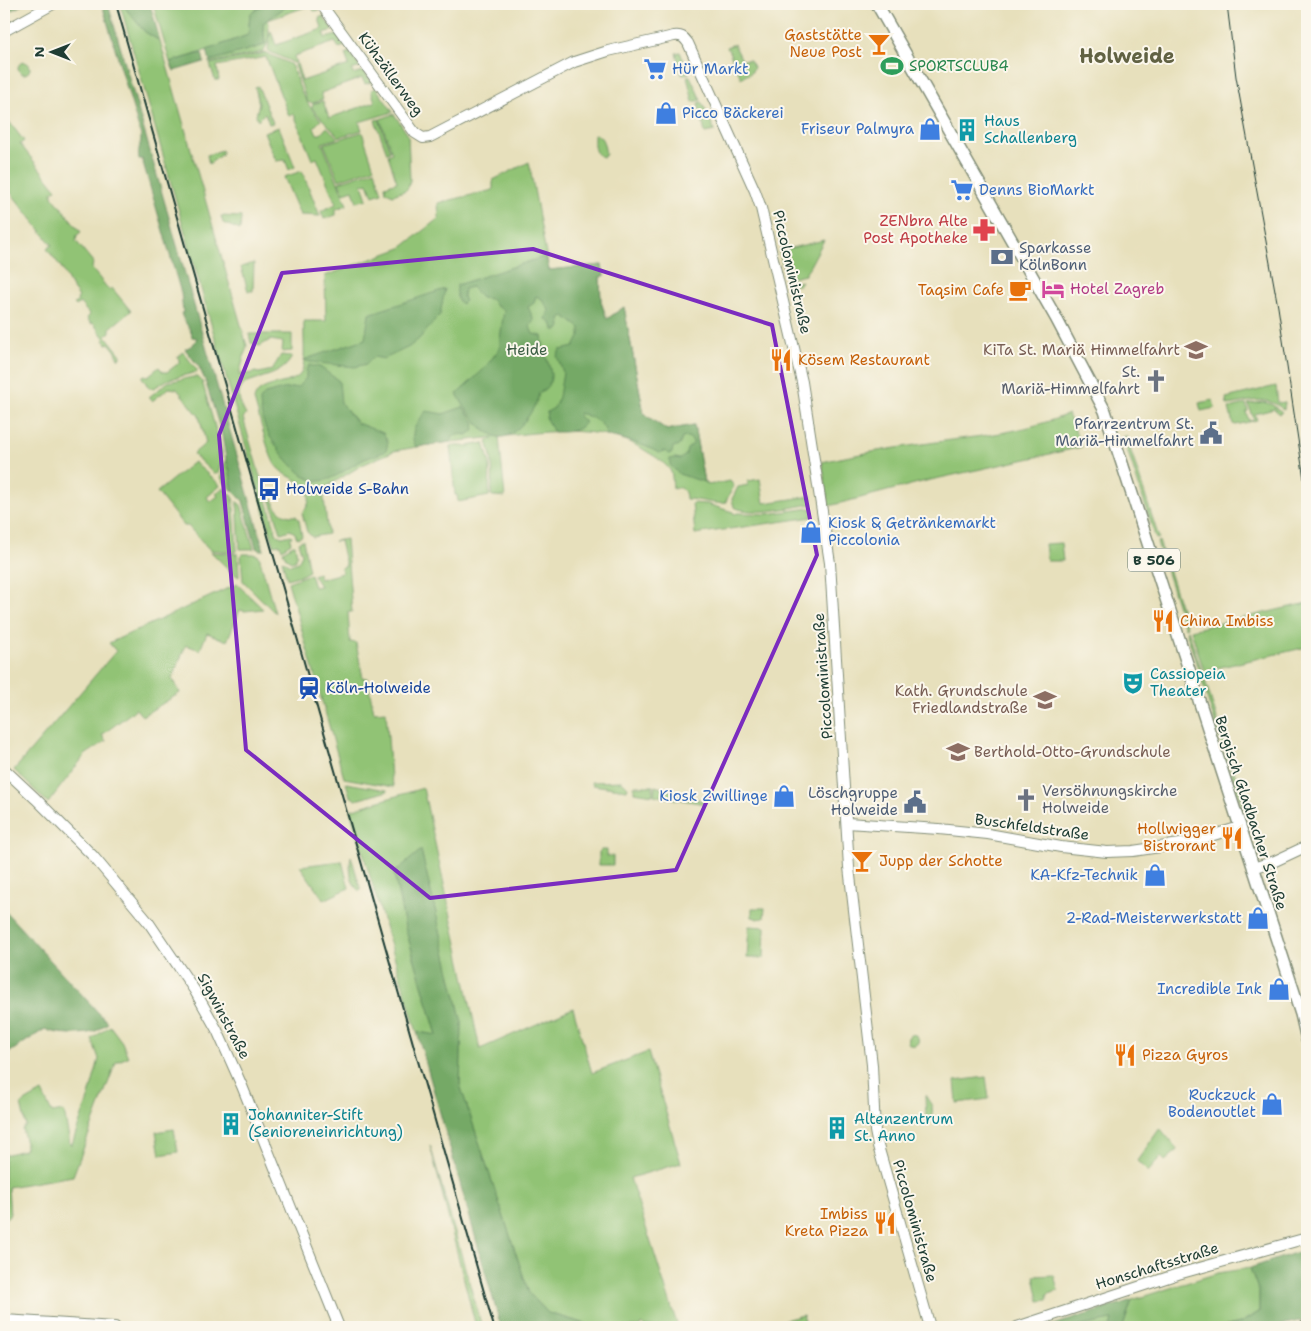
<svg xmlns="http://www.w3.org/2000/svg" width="1311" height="1331" viewBox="0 0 1311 1331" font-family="'Shantell Sans',sans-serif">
<rect width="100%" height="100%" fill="#fbf7ec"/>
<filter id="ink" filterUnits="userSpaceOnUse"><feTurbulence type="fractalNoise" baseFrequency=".02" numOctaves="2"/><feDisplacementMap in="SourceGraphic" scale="10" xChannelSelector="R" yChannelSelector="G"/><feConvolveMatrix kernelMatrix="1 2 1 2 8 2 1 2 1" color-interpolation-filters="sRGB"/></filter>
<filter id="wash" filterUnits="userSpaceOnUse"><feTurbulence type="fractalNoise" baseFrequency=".0096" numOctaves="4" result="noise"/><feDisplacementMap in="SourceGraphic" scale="20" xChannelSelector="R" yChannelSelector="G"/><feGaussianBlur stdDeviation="1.12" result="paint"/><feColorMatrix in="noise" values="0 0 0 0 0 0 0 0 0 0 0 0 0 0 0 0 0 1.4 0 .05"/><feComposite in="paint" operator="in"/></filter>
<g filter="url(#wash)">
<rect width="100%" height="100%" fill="#e7e0bc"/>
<g fill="#91c374" stroke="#588054">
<path d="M120,4H122L145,32L160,41L247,346L239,375C245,372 250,375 255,372L259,373L272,370L281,355L292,356C285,374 264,376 248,382C233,391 240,403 246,415L243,418L277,535L282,537L291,535L292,536L290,539L291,543L282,549L279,544L274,545Z"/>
<path d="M153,4H264L250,14L248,35C222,44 197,55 170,62Z"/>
<path d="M290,4H314L319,10L314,11L311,5L268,20C270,29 269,45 263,52L209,63V61L265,45L263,23Z"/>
<polygon points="323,16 333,30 324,33 325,38 337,35 345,46 339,48 335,42 294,56 296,63 294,63 268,51 270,32 271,31 276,45 322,29 319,18"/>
<polygon points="734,44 742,60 750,60 754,67 751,73 741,78 727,47"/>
<polygon points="349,52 360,67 352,70 353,74 363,71 372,82 365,84 362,78 321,93 323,99 313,103 307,102 295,65 297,64 302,81 349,65 345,54"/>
<polygon points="680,52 689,73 682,75 676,53"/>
<path d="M266,53L290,64L292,67C301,91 303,100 321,120L314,127L317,134H321L327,127L338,138L322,143L347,205L336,209V215L324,219L321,211L336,204L317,158L312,160L294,114L289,116L266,57L217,66L219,80H215L210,64Z"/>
<circle cx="24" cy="68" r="6"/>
<polygon points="687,76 690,76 701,100 693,102"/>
<polygon points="258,86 273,123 269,124 265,113 258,120 256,115 259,104 255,87"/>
<polygon points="376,88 393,112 359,122 362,130 339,137 312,108 313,104 323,101 329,118 375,102 371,90"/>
<polygon points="702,102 715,131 705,133 698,103"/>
<polygon points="394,114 408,135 410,180 408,188 406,190 393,195 386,192 385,186 397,182 388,155 392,153 380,119"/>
<polygon points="4,115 24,141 20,144 56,189 52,192 52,196 81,232 77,235 76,241 93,262 92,269 109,290 112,288 131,311 110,328 110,332 106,336 121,355 119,359 116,355 117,353 109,343 107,344 104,340 105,339 93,323 91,324 87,318 90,315 80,303 76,306 74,304 78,301 77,299 79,297 71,286 61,267 47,249 52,245 4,184"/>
<polygon points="379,119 390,152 387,153 375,120"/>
<polygon points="279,127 295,167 289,170 285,160 276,161 264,132"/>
<polygon points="362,132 374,168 339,180 324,144"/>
<path d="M594,134C604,135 604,146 606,154L604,157C592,155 594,144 594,134Z"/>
<polygon points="222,150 222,154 209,164 207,155"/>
<path d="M529,162L549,270L602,265L604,276L600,277L601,302L607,319L624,307L644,414L667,430L694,425L704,482L708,485L730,481L734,486L725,503C718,505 697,499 686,499C686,491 682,485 673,489C672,484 673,475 670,470C665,463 656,457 649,453C606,423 548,431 499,437L505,497L493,496L491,495C493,472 494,464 487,441L496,437L434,444L394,451L362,465L323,489L328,534L312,537L307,532L302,513C308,507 311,500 308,492C303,479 284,477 276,466C268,455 259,415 254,400C258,379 296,388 302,371C306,362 303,332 304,321H326L325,276L401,248L439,218L438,203L493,190V180Z"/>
<polygon points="375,170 382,193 373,196 368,183 362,185 367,199 357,202 353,190 344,193 339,182"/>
<polygon points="302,171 320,216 300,215 284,177"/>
<polygon points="221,216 241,217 240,230 223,223"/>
<polygon points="824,240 805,275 792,278 793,283 802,281 799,285 789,285 787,282 779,251"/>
<polygon points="254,263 253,291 248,291 241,267"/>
<polygon points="249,334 292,334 292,351 282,352 283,342 270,340 260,346 251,343"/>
<polygon points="183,352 197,370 197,372 167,380 154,388 149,388 142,377 144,375 148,376 159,367 163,372 167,372 179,363 179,359 177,357"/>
<polygon points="193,377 198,377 202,381 222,452 221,464 218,473 214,474 193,454 206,443 199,416 177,389 169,388 152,401 149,397 168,382"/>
<path d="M1276,386L1278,403L1285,402L1284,410C1264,393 1250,403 1227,405L1226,398Z"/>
<polygon points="1213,400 1215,408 1201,411 1199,403"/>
<polygon points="1263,402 1271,404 1282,412 1280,414 1274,409 1255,414 1257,420 1236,425 1233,424 1229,408 1246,404 1248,411 1246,412 1249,421 1254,419 1248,404"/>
<path d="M1068,414L1082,447L926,481L829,506L822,462C865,452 908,446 951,440C992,435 1030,430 1068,414Z"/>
<polygon points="1126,436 1159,538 1156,539 1123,437"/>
<polygon points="484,443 490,464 489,496 458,502 457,495 455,495 450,446 468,446"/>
<path d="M226,458L230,472L233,491C215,475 222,479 226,458Z"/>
<polygon points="194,462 219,484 220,486 207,497 210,502 218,496 216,494 223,488 233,496 237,550 235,552 210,550 188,526 184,526 157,492"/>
<path d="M760,479L764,503L812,496L813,504C792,507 753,517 734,507L732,499L738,487L748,485V481Z"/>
<path d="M272,497C276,510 282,517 296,516L299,520L302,536L297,538L295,533L290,530L281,533L270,498Z"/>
<polygon points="237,501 241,505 254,549 240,549"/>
<polygon points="692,503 707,504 733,512 733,513 736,514 737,513 767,514 811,508 813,517 695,534"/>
<polygon points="346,539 352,612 348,612 350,642 356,643 363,678 367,678 374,712 386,711 391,778 394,787 344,778 288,582 310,574 314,587 320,586 313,575 318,573 320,579 342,573 341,568 346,566 340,541 334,541"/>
<polygon points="303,540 309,571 302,575 287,579 282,560 290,565 298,562 302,554 298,542"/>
<polygon points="1159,541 1187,627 1185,628 1157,542"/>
<polygon points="1061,543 1063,561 1047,561 1045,544"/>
<polygon points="293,545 295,545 297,555 295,560 291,561 286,558 283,551"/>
<polygon points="211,552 238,554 239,577 231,572"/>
<polygon points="243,554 254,554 259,556 275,613 243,581 241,556"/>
<polygon points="237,584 263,609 245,611 240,610 227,641 207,633 200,650 186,645 172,678 180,693 142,716 136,709 102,735 106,741 85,755 48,803 14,770 116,651 109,643"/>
<polygon points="1307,603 1307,647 1204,671 1191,630"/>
<polygon points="1188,630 1202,672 1199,672 1186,631"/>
<polygon points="1203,674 1231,763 1228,764 1200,675"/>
<polygon points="1232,765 1246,808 1243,809 1229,766"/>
<polygon points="622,781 628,787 627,790 593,785 591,782"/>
<polygon points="346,783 387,790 388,791 356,800 350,796"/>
<polygon points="634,786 653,786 653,795 634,792"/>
<polygon points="655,786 682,794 680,800 654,795"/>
<polygon points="423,788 480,1049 573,1008 592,1073 648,1052 681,1163 630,1178 678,1327 645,1327 641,1324 640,1327 597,1327 548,1313 529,1293 460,1085 462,1023 421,851 394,874 405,927 437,1035 417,1032 350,810"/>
<polygon points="683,794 706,802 705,804 682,800"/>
<polygon points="601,850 607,850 607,856 613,856 613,865 599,865 599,852"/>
<path d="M351,856L361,890L359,891C350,882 349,868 351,856Z"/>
<polygon points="342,861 349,888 324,900 300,866"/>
<polygon points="752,908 765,908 764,918 756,919 756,918 752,917"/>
<polygon points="749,926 765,927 764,958 747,958"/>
<polygon points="110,1026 122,1042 128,1057 116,1062 73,1176 8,1187 10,1215 4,1219 4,1155 24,1150 26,1143 22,1129 26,1126 21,1104 42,1092 52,1113 64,1111 70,1144 72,1144 89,1096 99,1059 92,1039"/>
<circle cx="913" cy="1040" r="5.5"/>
<polygon points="986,1077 989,1099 957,1103 955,1081"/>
<polygon points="925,1095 932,1106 933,1119 926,1119"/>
<polygon points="1160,1128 1178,1150 1165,1161 1161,1157 1148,1172 1137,1161"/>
<polygon points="174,1129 178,1152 160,1155 156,1132"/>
<polygon points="430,1145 482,1327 476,1327"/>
<polygon points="1250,1268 1259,1292 1259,1312 1240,1323 1223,1327 1123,1327 1132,1300 1218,1273"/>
<polygon points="1054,1275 1058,1290 1047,1295 1048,1300 1039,1301 1034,1276"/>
<polygon points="803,1315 807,1327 759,1327"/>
<polygon points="1113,1319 1110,1327 1077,1327"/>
</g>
<g fill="#74a966" stroke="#4a734d">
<polygon points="4,4 24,4 4,14"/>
<path d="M102,4H108L264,550H259L256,548L243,501L233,491L230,472L226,458L222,435L205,380L199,367L185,349L193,345L197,338L192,337C191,327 183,322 181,313H183L181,293L142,159H139C137,151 141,145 141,136Z"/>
<polygon points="122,4 150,4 160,41 145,32"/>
<polygon points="264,4 290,4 263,23 265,45 210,61 207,50 248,35 250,14"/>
<polygon points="202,53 204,62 174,71 170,62"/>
<path d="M546,256L549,270L602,265L604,276L600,277L601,302L607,319L624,307L644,414L667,430L694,425L704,482L679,474L670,465V459L675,458L681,459L686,454L687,449L693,444V441L688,437L682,438L680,445L673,447L672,453L668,454L665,451L659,453C643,444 626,439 607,436C604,422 593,417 579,413V416L585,422C578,433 566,432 554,432L546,419L547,412L554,408L559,397L563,372L557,356L560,350L574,347L580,335V328L564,316L560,318L561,326L559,330H554L553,325L546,319L549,310L542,299L536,296L534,303L528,307L534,320L530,327L533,334L542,336C543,342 543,348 545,353C550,370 558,382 539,393C537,407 516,440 498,437C494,436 489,432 484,431L464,406L457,394L483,370L500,348V339L504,310L496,306L491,299L481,298L472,287L464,289L463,297L465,301L462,304C455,300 457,293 457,285Z"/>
<polygon points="445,289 440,315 419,339 409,347 384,359 374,357 366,364 355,367 310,362 303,360 365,339 369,314"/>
<path d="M309,365L320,367L339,381L341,403L357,423L383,433L388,442L386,451C378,455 368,457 361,461C348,467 335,480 320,481C302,483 276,448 268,433C263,424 260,411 260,400L265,394L283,389L298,387L306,378V370Z"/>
<path d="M463,407L475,423L473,431L467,435L461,434L454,436L450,442L416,447C408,433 417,423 426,411L443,414Z"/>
<polygon points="421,850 462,1023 460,1085 529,1293 548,1313 597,1327 501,1327 417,1032 437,1035 405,927 394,873"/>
<path d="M4,910L108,1023C105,1025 101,1028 98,1030C87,1036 55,1035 45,1029L4,1056Z"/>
<polygon points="1307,1249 1307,1319 1273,1327 1224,1327 1240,1323 1259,1312 1259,1292 1250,1268"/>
<polygon points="1132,1300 1123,1327 1110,1327 1112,1320 1077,1327 1047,1327"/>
</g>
</g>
<g filter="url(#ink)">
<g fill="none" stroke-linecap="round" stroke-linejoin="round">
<defs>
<g id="secondary">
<path d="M321,4L415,133L423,138L430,137L574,62L608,51L674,36C681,35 684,37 688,43L755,191L761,208L802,382L830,563L849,867L872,1065L875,1131L878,1146L930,1327"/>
<polyline points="4,31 53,4"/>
<polyline points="4,769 36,799 93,856 149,923 195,991 217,1030 242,1086 339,1327"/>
<polyline points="847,823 939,829 988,834 1061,847 1107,852 1133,851 1187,843 1240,827"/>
<polyline points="1253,868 1275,861 1307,846"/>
<polyline points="4,1320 115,1327"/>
<polyline points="1017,1327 1178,1274 1307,1238"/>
</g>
<polyline id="primary" points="877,4 1056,318 1105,411 1301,1014 1307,1040"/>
<polyline id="highway" points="1306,1327 1307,1327"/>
</defs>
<use href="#secondary" stroke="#838e78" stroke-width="12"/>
<use href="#primary" stroke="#838e78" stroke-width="14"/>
<use href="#highway" stroke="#838e78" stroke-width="15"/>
<use href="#secondary" stroke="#fff" stroke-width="10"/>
<use href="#primary" stroke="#fff" stroke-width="11"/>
<use href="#highway" stroke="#fff" stroke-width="12"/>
<polyline stroke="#1f3d34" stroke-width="1" points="1227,4 1236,77 1278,307 1307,499"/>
<polyline stroke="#1f3d34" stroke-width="2" points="116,4 494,1327"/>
</g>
</g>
<path fill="none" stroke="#7b2cbf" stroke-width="4" stroke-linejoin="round" d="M533,249L772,325L817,555L676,870L430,898L246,750L219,435L282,273Z"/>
<defs>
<symbol id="bar-bare" viewBox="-9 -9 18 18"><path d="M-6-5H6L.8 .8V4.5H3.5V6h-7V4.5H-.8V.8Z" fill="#e8710a" stroke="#fbf7ec" stroke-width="2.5" paint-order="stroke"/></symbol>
<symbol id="stadium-bare" viewBox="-9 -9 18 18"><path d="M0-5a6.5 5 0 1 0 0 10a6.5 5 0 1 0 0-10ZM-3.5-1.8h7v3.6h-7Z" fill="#2e9e5b" stroke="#fbf7ec" stroke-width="2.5" paint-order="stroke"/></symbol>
<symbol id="supermarket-bare" viewBox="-9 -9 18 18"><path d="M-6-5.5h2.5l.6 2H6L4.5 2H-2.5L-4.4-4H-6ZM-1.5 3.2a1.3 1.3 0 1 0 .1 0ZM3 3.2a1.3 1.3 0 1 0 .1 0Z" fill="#3f7fe0" stroke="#fbf7ec" stroke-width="2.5" paint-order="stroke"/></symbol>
<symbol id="shop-bare" viewBox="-9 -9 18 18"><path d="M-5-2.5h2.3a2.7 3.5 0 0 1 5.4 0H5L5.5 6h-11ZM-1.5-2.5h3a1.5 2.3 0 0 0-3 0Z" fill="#3f7fe0" stroke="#fbf7ec" stroke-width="2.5" paint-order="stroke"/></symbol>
<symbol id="building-bare" viewBox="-9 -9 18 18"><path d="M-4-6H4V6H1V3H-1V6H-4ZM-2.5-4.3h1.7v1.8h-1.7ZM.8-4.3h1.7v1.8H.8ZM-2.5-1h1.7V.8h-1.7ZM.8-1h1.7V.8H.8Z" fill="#0f9aa8" stroke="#fbf7ec" stroke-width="2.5" paint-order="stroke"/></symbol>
<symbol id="pharmacy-bare" viewBox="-9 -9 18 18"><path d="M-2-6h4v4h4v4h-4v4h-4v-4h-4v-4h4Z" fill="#e0444e" stroke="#fbf7ec" stroke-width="2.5" paint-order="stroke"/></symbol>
<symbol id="bank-bare" viewBox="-9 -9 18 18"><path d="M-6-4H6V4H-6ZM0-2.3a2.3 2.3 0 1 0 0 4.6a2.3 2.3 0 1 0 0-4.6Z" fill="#5c6f8a" stroke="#fbf7ec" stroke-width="2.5" paint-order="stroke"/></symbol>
<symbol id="hotel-bare" viewBox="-9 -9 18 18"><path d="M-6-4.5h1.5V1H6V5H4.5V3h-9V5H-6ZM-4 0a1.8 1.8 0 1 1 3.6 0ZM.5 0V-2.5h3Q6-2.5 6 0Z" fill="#d1479c" stroke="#fbf7ec" stroke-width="2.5" paint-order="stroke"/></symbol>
<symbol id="cafe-bare" viewBox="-9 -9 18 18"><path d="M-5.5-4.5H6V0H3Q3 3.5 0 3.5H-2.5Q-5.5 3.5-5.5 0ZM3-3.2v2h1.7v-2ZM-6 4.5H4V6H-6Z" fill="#e8710a" stroke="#fbf7ec" stroke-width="2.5" paint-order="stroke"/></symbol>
<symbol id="school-bare" viewBox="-9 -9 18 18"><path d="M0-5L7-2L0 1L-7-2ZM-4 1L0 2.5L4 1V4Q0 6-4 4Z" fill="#8d6e63" stroke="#fbf7ec" stroke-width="2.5" paint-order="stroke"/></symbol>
<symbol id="restaurant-bare" viewBox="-9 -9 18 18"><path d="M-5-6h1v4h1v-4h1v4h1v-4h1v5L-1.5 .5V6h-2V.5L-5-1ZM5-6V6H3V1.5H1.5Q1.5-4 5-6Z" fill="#e8710a" stroke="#fbf7ec" stroke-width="2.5" paint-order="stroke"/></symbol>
<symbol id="church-bare" viewBox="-9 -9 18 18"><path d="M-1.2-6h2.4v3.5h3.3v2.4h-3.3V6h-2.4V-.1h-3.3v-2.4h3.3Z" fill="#6b7280" stroke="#fbf7ec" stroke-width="2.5" paint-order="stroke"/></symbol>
<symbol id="civic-bare" viewBox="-9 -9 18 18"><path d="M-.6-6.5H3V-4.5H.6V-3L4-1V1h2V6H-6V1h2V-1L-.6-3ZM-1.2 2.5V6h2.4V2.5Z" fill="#5c6f8a" stroke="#fbf7ec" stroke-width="2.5" paint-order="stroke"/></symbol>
<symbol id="bus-bare" viewBox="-9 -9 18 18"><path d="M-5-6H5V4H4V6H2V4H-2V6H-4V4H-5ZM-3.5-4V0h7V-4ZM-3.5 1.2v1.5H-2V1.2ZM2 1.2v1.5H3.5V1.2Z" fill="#1a4fb4" stroke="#fbf7ec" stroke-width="2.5" paint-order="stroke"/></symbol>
<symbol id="theatre-bare" viewBox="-9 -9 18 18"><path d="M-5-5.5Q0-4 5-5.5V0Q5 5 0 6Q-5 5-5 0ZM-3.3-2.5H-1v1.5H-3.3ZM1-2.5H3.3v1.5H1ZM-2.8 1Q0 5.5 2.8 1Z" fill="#0f9aa8" stroke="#fbf7ec" stroke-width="2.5" paint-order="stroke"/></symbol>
<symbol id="station-bare" viewBox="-9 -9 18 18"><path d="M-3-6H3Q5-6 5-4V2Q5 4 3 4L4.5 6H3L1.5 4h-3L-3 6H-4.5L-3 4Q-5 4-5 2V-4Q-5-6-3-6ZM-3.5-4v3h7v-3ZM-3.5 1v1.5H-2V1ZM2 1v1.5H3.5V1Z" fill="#1a4fb4" stroke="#fbf7ec" stroke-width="2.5" paint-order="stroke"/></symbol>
</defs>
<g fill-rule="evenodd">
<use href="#bar-bare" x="863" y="28" width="32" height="32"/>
<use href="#stadium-bare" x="876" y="50" width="32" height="32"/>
<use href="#supermarket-bare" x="639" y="53" width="32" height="32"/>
<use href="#shop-bare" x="650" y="97" width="32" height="32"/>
<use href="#shop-bare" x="914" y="113" width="32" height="32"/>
<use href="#building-bare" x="951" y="114" width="32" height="32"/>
<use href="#supermarket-bare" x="946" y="174" width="32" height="32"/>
<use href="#pharmacy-bare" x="968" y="214" width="32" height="32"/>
<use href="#bank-bare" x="986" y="241" width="32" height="32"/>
<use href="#hotel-bare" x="1037" y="273" width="32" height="32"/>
<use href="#cafe-bare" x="1004" y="274" width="32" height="32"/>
<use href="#school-bare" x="1180" y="334" width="32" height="32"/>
<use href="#restaurant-bare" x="765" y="344" width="32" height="32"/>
<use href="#church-bare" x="1140" y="365" width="32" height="32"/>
<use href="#civic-bare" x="1195" y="417" width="32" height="32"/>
<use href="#bus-bare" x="253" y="473" width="32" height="32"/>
<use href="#shop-bare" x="795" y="516" width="32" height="32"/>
<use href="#restaurant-bare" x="1147" y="605" width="32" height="32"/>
<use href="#theatre-bare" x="1117" y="667" width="32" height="32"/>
<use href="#station-bare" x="293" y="672" width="32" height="32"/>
<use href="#school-bare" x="1029" y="684" width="32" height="32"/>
<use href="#school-bare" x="942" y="736" width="32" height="32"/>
<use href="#shop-bare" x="768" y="780" width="32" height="32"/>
<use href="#church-bare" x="1010" y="784" width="32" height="32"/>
<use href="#civic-bare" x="899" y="786" width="32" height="32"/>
<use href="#restaurant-bare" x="1216" y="822" width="32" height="32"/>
<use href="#bar-bare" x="846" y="845" width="32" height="32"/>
<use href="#shop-bare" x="1139" y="859" width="32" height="32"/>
<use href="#shop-bare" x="1242" y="902" width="32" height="32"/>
<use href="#shop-bare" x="1263" y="973" width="32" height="32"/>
<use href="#restaurant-bare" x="1109" y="1039" width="32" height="32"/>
<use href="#shop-bare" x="1256" y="1088" width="32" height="32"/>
<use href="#building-bare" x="215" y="1108" width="32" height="32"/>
<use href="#building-bare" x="821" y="1112" width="32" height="32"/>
<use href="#restaurant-bare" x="869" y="1207" width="32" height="32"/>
</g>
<g text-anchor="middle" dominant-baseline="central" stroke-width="4" stroke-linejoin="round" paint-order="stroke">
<rect fill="#fbf7ec" stroke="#61756b" stroke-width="1" x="1128" y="548.5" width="52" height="23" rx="4"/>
<g font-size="14" font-weight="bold" fill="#1f3d34">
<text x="1154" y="560">B 506</text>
</g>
<g font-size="15" fill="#c56008" stroke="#fbf7ec" text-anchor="end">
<text x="862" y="35">Gaststätte<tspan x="862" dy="17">Neue Post</tspan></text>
<text x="1004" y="290">Taqsim Cafe</text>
<text x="798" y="360" text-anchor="start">Kösem Restaurant</text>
<text x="1180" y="621" text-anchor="start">China Imbiss</text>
<text x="1216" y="829">Hollwigger<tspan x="1216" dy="17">Bistrorant</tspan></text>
<text x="879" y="861" text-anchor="start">Jupp der Schotte</text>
<text x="1142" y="1055" text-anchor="start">Pizza Gyros</text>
<text x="868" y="1214">Imbiss<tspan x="868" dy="17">Kreta Pizza</tspan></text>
</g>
<g font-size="15" fill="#27864d" stroke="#fbf7ec" text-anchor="start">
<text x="909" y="66">SPORTSCLUB4</text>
</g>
<g font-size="15" fill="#366cbe" stroke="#fbf7ec" text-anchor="end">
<text x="672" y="69" text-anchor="start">Hür Markt</text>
<text x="682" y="113" text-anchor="start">Picco Bäckerei</text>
<text x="914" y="129">Friseur Palmyra</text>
<text x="979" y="190" text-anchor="start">Denns BioMarkt</text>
<text x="828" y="523" text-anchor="start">Kiosk &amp; Getränkemarkt<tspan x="828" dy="17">Piccolonia</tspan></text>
<text x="768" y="796">Kiosk Zwillinge</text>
<text x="1138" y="875">KA-Kfz-Technik</text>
<text x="1242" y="918">2-Rad-Meisterwerkstatt</text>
<text x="1262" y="989">Incredible Ink</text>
<text x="1256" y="1095">Ruckzuck<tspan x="1256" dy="17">Bodenoutlet</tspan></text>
</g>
<g font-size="15" fill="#1f3d34" stroke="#fbf7ec">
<text transform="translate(391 74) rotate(54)">Kühzällerweg</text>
<text transform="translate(792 272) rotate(77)">Piccoloministraße</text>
<text transform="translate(823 676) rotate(-94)">Piccoloministraße</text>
<text transform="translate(1251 813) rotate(72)">Bergisch Gladbacher Straße</text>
<text transform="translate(1032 827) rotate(8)">Buschfeldstraße</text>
<text transform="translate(224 1016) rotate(62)">Sigwinstraße</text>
<text transform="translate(915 1221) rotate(74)">Piccoloministraße</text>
<text transform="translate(1157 1266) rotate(-17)">Honschaftsstraße</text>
</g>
<g font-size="15" fill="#0d838f" stroke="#fbf7ec" text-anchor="start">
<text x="984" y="121">Haus<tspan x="984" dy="17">Schallenberg</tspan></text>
<text x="1150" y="674">Cassiopeia<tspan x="1150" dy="17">Theater</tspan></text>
<text x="248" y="1115">Johanniter-Stift<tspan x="248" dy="17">(Senioreneinrichtung)</tspan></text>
<text x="854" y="1119">Altenzentrum<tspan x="854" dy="17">St. Anno</tspan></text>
</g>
<g font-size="15" fill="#be3a42" stroke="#fbf7ec" text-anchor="end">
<text x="968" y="221">ZENbra Alte<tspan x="968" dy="17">Post Apotheke</tspan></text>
</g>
<g font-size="15" fill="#4e5e75" stroke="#fbf7ec" text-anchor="end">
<text x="1019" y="248" text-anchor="start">Sparkasse<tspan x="1019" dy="17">KölnBonn</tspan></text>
<text x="1194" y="424">Pfarrzentrum St.<tspan x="1194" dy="17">Mariä-Himmelfahrt</tspan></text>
<text x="898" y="793">Löschgruppe<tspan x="898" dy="17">Holweide</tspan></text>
</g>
<g font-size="15" fill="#b23c85" stroke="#fbf7ec" text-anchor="start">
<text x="1070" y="289">Hotel Zagreb</text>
</g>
<g font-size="15" fill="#3c5e44" stroke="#fbf7ec">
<text x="527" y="350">Heide</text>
</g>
<g font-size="15" fill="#785e54" stroke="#fbf7ec" text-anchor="end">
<text x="1180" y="350">KiTa St. Mariä Himmelfahrt</text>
<text x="1028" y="691">Kath. Grundschule<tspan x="1028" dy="17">Friedlandstraße</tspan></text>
<text x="974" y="752" text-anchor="start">Berthold-Otto-Grundschule</text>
</g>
<g font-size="15" fill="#5b616d" stroke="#fbf7ec" text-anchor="end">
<text x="1140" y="372">St.<tspan x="1140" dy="17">Mariä-Himmelfahrt</tspan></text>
<text x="1042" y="791" text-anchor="start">Versöhnungskirche<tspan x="1042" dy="17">Holweide</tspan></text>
</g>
<g font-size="15" fill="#164399" stroke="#fbf7ec" text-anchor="start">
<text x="286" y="489">Holweide S-Bahn</text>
<text x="326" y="688">Köln-Holweide</text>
</g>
<g font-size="20" font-weight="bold" fill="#616243" stroke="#fbf7ec">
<text x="1127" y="56">Holweide</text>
</g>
</g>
<rect width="1311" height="1331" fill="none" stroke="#fbf7ec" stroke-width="20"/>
<g transform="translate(52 52) rotate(270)" stroke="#fbf7ec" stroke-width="4" paint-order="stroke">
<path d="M0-4L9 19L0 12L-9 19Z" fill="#1f3d34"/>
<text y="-8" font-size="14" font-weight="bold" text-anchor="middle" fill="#1f3d34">N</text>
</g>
</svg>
